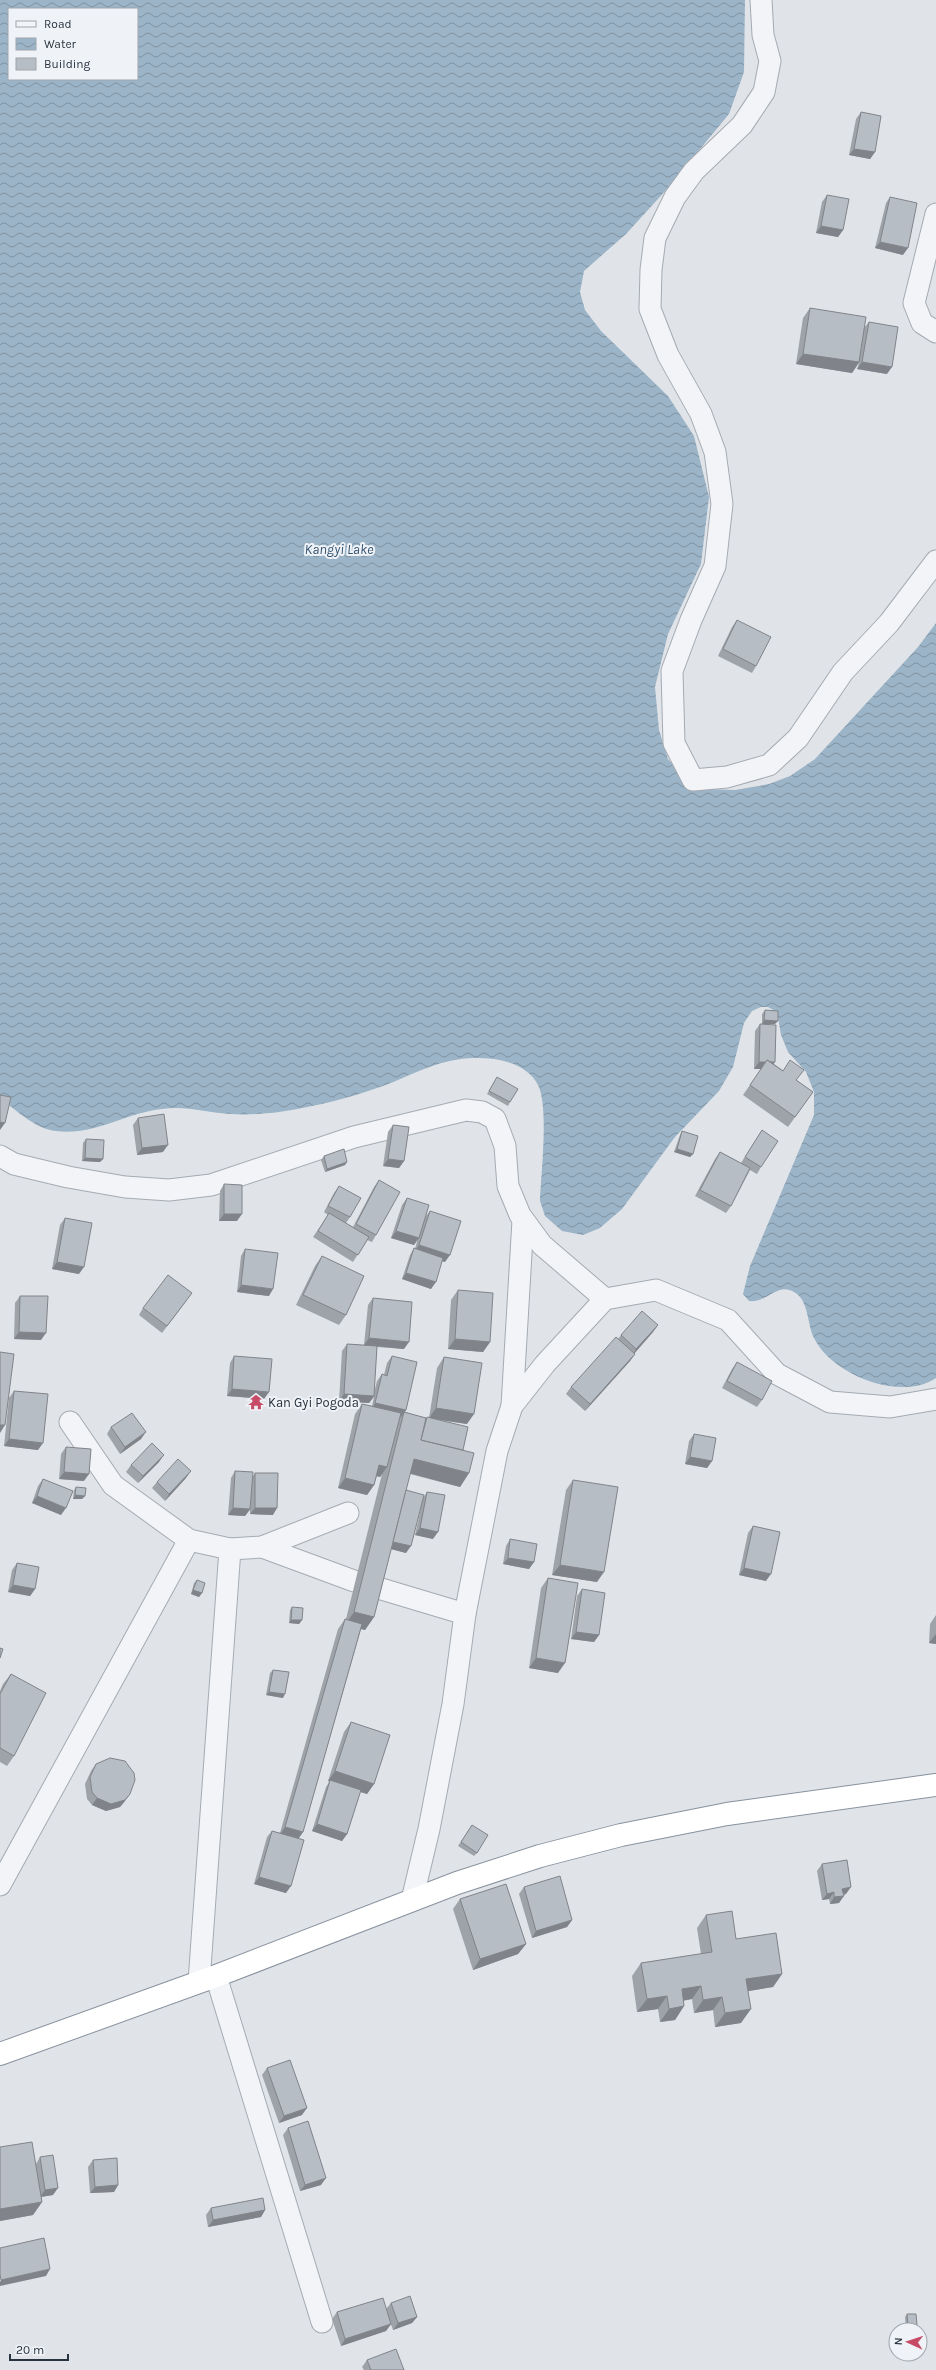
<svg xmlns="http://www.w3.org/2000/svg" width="936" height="2370" viewBox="0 0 936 2370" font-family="Karla,sans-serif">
<defs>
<pattern id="water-waves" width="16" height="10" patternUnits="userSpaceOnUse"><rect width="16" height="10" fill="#9cb4c7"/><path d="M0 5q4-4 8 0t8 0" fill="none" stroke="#7f93a3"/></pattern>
</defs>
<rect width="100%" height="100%" fill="#e0e4e8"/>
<path fill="url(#water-waves)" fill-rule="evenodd" d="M0,0H745L744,72L729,114L668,188L626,234L584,271L580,292L585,310L601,331L668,396L694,436L709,497L701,564L668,634L655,687L659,730L668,759L684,777L706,789L735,790L769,784L790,776L815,759L918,647L936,623V1378C901,1402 832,1375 814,1338C807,1324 809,1300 794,1292C777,1282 768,1303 749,1301L743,1294L750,1266L814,1115V1092L806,1072L788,1052L781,1035L777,1012L768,1007H761L752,1011L744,1023L733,1067L719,1091L675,1137L622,1209L600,1228L583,1235L562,1231L545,1216L540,1201C541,1174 549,1107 538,1085C525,1059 486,1056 461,1059C434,1062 407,1077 383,1086C350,1098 313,1107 279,1112C264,1114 246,1115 231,1114C208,1113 185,1105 162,1109C125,1113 94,1136 56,1131C35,1129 16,1110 0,1098ZM9,9H137V79H9Z"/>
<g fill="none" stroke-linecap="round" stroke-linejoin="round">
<defs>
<g id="street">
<polyline points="761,0 763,35 770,61 764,92 742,125 694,171 675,197 655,238 651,270 650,309 668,355 701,414 715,452 722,504 715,566 691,620 672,671 674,743 693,780 727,777 769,765 798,738 843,672 889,623 936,561"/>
<polyline points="936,214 914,303 922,323 936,332"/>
<polyline points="0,1156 14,1164 68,1177 125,1187 169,1190 211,1185 354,1137 466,1110 482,1112 495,1119 505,1146 508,1186 520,1215 542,1245 605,1299"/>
<polyline points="512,1406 523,1220"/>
<polyline points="70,1422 113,1485 189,1540"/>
<polyline points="262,1547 354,1581"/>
<polyline points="378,1588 465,1614"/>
<polyline points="0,1885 189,1540 230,1549 262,1547 348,1513"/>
<polyline points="412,1900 429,1829 453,1704 465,1614 497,1451 512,1406 545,1364 605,1299 656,1290 728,1320 777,1374 830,1402 890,1407 936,1399"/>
<polyline points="216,1976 322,2322"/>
<polyline points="199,1982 230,1549"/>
</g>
<polyline id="highway" points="0,2054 216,1976 457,1883 540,1856 621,1835 727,1814 936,1785"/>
</defs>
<use href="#street" stroke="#a5abb2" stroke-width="23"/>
<use href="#highway" stroke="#88929e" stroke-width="24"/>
<use href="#street" stroke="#f2f4f7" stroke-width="21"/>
<use href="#highway" stroke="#fff" stroke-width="22"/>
</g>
<g fill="#9da3a9">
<polygon points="861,112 875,152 870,159 849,155 856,119"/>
<polygon points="827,195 843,230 838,237 816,233 822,202"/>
<polygon points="890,197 903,255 875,248 886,203"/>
<polygon points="810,308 864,328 869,322 887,374 857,369 859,363 852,373 796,364 803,318"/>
<polygon points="737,620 756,666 752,673 718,656 732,627"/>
<polygon points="765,1010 775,1024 762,1024 762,1014"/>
<polygon points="760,1024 774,1064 813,1092 788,1127 743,1095 761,1069 754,1069 755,1031"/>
<polygon points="497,1077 510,1102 508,1106 487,1094"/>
<polygon points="138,1118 163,1152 137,1155 133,1125"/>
<polygon points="393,1125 404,1161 399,1168 383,1166 388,1132"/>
<polygon points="762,1130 761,1167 757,1174 750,1170 731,1206 726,1213 695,1196 715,1159 720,1152 741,1163"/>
<polygon points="682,1131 693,1154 690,1157 674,1152 680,1135"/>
<polygon points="86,1139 103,1159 100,1162 82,1161 83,1143"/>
<polygon points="324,1156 345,1165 325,1172 321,1160"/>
<polygon points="379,1180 376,1235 372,1242 367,1240 353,1262 313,1237 328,1215 324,1212 334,1193 339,1186 350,1217 346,1223 353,1227 374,1187"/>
<polygon points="224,1184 237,1221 219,1221 220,1191"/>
<polygon points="407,1198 425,1217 430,1211 445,1262 442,1261 431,1289 402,1279 410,1255 414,1248 415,1249 418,1238 414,1245 391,1238 402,1205"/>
<polygon points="65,1218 79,1274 52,1269 60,1225"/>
<polygon points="245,1249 269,1296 237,1292 241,1256"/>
<polygon points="322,1256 346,1315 339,1325 296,1305 315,1266"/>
<polygon points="458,1290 490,1342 483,1352 448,1349 451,1300"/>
<polygon points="20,1296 41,1340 14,1339 15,1303"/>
<polygon points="373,1298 404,1349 377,1347 374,1393 377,1381 382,1374 384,1375 387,1363 392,1356 406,1410 405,1412 426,1418 429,1418 437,1368 444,1357 467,1424 438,1420 463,1450 469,1473 460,1487 410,1474 406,1490 423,1498 427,1492 433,1539 415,1535 421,1508 406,1553 391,1549 374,1617 365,1630 361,1629 303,1832 299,1838 286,1893 254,1884 267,1837 272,1831 280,1833 338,1629 345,1619 346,1619 382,1474 380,1477 377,1476 374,1485 367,1495 338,1488 355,1414 362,1404 372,1406 374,1397 369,1403 339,1401 342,1351 347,1344 364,1345 368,1305"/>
<polygon points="187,1300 162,1333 139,1315 143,1308"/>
<polygon points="658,1325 653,1332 634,1354 635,1354 630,1361 585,1411 566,1394 571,1387 618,1339 621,1335"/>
<polygon points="234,1356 264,1399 227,1396 230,1363"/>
<polygon points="737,1362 762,1400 757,1407 722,1388 732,1369"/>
<polygon points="14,1391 38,1450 4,1446 9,1398"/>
<polygon points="111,1427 141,1439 120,1454 107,1434"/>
<polygon points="694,1434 712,1461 707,1468 685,1464 689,1441"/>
<polygon points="66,1447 84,1481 59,1479 61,1454"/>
<polygon points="159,1462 138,1483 126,1472 131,1465"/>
<polygon points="235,1471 253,1476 255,1473 273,1515 250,1514 250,1510 245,1516 228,1515 231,1478"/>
<polygon points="186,1478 165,1501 152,1488 157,1482"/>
<polygon points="43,1479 61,1515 32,1503 38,1486"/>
<polygon points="573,1480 597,1582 552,1575 566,1490"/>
<polygon points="76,1487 85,1496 82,1499 73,1499 74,1490"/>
<polygon points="753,1526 766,1581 739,1575 748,1533"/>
<polygon points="510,1539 534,1562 529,1569 503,1564 506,1546"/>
<polygon points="17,1563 35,1589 30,1596 8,1592 12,1570"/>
<polygon points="548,1578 558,1673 529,1668 541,1588"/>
<polygon points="197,1580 202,1593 199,1597 191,1594 194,1583"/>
<polygon points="582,1589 599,1635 594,1642 571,1639 577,1596"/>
<polygon points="292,1607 302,1620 299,1624 289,1623 290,1610"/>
<polygon points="936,1615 936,1644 929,1643 930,1624"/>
<polygon points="273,1670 283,1698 266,1695 270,1673"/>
<polygon points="11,1674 14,1756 7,1766 0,1762 0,1691 3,1684"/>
<polygon points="351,1722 374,1784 367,1794 360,1792 347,1834 342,1841 312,1831 326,1787 330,1781 328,1781 344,1732"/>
<polygon points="96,1764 125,1801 120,1807 106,1811 92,1805 87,1799 85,1784 91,1771"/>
<polygon points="472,1825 477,1853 474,1856 458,1846"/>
<polygon points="822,1864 846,1894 843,1895 839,1903 830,1904 829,1899 822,1900 817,1871"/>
<polygon points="524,1887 572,1920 567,1927 532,1938 519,1894"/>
<polygon points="460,1899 526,1944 518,1954 473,1970 453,1909"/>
<polygon points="706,1915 736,1939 782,1974 773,1987 748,1991 741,2023 715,2027 713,2010 694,2013 692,1999 683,2001 684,2006 675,2020 660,2022 658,2009 637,2012 632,1976 641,1963 701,1954 697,1928"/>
<polygon points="267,2068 302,2115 279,2123 262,2075"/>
<polygon points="288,2128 321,2185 300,2191 283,2135"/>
<polygon points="0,2147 36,2164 40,2157 53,2195 41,2197 42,2202 33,2215 0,2221"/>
<polygon points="93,2160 118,2185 114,2192 90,2193 88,2167"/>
<polygon points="211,2208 265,2210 261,2217 208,2227 206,2215"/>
<polygon points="391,2303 417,2317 412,2323 393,2330 390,2322 391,2324 386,2331 341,2346 332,2319 337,2312 386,2309"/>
<polygon points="907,2314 915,2328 906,2329 905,2317"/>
<polygon points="367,2360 404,2370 364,2370 362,2367"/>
</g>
<g fill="#80848a">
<polygon points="854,149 875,152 870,159 849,155"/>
<polygon points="821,226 843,230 838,237 816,233"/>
<polygon points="880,242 908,248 903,255 875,248"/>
<polygon points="803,354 859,362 852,373 796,364"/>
<polygon points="862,362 892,367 887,374 857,369"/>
<polygon points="764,1020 778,1021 775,1024 762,1024"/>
<polygon points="759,1062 775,1062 770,1069 754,1069"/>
<polygon points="0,1122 5,1123 0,1130"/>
<polygon points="168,1145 163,1152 137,1155 142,1148"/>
<polygon points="677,1149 693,1154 690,1157 674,1152"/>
<polygon points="85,1158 103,1159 100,1162 82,1161"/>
<polygon points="388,1159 404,1161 399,1168 383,1166"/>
<polygon points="347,1162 345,1165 325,1172 327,1169"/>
<polygon points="224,1214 242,1214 237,1221 219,1221"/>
<polygon points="396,1231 419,1238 414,1245 391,1238"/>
<polygon points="419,1245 450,1255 445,1262 414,1252"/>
<polygon points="57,1262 84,1267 79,1274 52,1269"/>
<polygon points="406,1273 436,1282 431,1289 402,1279"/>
<polygon points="241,1285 273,1289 269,1296 237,1292"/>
<polygon points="658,1325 653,1332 632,1356 636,1349"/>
<polygon points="19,1332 46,1333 41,1340 14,1339"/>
<polygon points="369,1338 409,1342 404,1349 364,1345"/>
<polygon points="455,1339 490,1342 483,1352 448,1349"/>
<polygon points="635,1354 630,1361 585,1411 590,1404"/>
<polygon points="232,1389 269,1392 264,1399 227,1396"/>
<polygon points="344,1394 374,1396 369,1403 339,1401"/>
<polygon points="375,1403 406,1410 401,1417 371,1410"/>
<polygon points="436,1408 474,1414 467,1424 429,1418"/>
<polygon points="0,1425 5,1425 0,1433"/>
<polygon points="146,1432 141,1439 120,1454 125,1447"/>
<polygon points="9,1439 43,1443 38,1450 4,1446"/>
<polygon points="164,1455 159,1462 138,1483 143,1476"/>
<polygon points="690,1457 712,1461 707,1468 685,1464"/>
<polygon points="414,1459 469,1473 460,1487 405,1472"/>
<polygon points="379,1465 387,1467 380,1477 372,1475"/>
<polygon points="191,1471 186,1478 165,1501 169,1494"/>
<polygon points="64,1472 89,1474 84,1481 59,1479"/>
<polygon points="345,1478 374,1485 367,1495 338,1488"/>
<polygon points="75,1495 85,1496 82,1499 73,1499"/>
<polygon points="37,1496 66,1508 61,1515 32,1503"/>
<polygon points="233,1508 250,1509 245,1516 228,1515"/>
<polygon points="255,1508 277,1508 273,1515 250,1514"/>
<polygon points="420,1528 438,1532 433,1539 415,1535"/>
<polygon points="391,1541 411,1546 406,1553 387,1548"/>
<polygon points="508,1558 534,1562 529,1569 503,1564"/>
<polygon points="560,1565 604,1572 597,1582 552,1575"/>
<polygon points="744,1568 771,1574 766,1581 739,1575"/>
<polygon points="13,1585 35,1589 30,1596 8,1592"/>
<polygon points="193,1590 202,1593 199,1597 191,1594"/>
<polygon points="354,1612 374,1617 365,1630 345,1625"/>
<polygon points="291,1620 302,1620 299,1624 289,1623"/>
<polygon points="576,1632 599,1635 594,1642 571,1639"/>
<polygon points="936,1634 936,1644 929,1643"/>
<polygon points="536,1658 565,1663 558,1673 529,1668"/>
<polygon points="269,1692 285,1694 283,1698 266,1695"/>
<polygon points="335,1771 374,1784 367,1794 328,1781"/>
<polygon points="130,1794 125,1801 120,1807 106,1811 92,1805 97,1798"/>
<polygon points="317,1824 347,1834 342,1841 312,1831"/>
<polygon points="285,1827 303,1832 296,1842 278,1837"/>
<polygon points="259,1877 291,1886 286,1893 254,1884"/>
<polygon points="851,1887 846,1894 837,1896 842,1889"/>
<polygon points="834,1892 829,1899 822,1900 827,1894"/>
<polygon points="844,1896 839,1903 830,1904 834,1897"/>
<polygon points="572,1920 567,1927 532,1938 536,1931"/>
<polygon points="526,1944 518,1954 473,1970 480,1959"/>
<polygon points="782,1974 773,1987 737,1993 746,1979"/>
<polygon points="701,1986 692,1999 673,2002 682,1989"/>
<polygon points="667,1996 658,2009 637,2012 647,1999"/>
<polygon points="722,1997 713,2010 694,2013 703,2000"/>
<polygon points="684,2006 675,2020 660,2022 669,2009"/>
<polygon points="751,2009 741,2023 715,2027 725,2013"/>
<polygon points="307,2108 302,2115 279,2123 284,2116"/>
<polygon points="326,2178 321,2185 300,2191 305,2185"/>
<polygon points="118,2185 114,2192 90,2193 95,2187"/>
<polygon points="58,2188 53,2195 40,2197 45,2190"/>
<polygon points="42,2202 33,2215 0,2221 0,2209"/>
<polygon points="265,2210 261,2217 208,2227 213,2220"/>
<polygon points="50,2269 46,2276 0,2286 0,2282 1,2280"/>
<polygon points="417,2317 412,2323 393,2330 398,2323"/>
<polygon points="391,2324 386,2331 341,2346 345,2339"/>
<polygon points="908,2325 917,2325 915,2328 906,2329"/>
</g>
<g fill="#b7bdc5" stroke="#80848a">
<polygon points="861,112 881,116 875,152 854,149"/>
<polygon points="827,195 849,199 843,230 821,226"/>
<polygon points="890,197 917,203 908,248 880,242"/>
<polygon points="810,308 866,317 859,362 803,354"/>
<polygon points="869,322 898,327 892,367 862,362"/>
<polygon points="737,620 771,637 756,666 723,649"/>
<polygon points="765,1010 778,1011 778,1021 764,1020"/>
<polygon points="760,1024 776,1025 775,1062 771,1062 767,1060 766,1062 759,1062"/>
<polygon points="767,1060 783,1071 790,1060 804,1070 796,1080 813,1092 795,1117 750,1085"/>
<polygon points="497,1077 518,1089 510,1102 489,1091"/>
<polygon points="0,1095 11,1097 5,1123 0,1122"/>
<polygon points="164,1114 168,1145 142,1148 138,1118"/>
<polygon points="393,1125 409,1127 404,1161 388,1159"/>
<polygon points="762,1130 778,1141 761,1167 745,1157"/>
<polygon points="682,1131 698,1136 693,1154 677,1149"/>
<polygon points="86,1139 104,1140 103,1159 85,1158"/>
<polygon points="344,1149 347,1162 327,1169 324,1156"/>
<polygon points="720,1152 750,1168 731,1206 700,1190"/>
<polygon points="379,1180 400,1192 376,1235 356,1224"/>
<polygon points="224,1184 242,1185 242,1214 224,1214"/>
<polygon points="339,1186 361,1198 350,1217 328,1206"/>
<polygon points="407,1198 429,1205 419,1238 396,1231"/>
<polygon points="430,1211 461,1221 450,1255 419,1245"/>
<polygon points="329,1213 369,1237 358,1255 318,1231"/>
<polygon points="65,1218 92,1223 84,1267 57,1262"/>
<polygon points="414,1248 443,1258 436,1282 406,1273"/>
<polygon points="245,1249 278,1253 273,1289 241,1285"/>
<polygon points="322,1256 364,1276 346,1315 303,1295"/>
<polygon points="168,1275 192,1293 167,1326 143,1308"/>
<polygon points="458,1290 493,1293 490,1342 455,1339"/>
<polygon points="20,1296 48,1296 46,1333 19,1332"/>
<polygon points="373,1298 412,1302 409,1342 369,1338"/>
<polygon points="642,1311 658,1325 636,1349 621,1335"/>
<polygon points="616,1337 635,1354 590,1404 571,1387"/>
<polygon points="347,1344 377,1346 374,1396 344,1394"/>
<polygon points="0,1352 14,1354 5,1425 0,1425"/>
<polygon points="234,1356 272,1359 269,1392 232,1389"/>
<polygon points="392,1356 417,1362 406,1410 375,1403 382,1374 387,1376"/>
<polygon points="444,1357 482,1363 474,1414 436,1408"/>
<polygon points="737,1362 772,1381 762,1400 727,1381"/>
<polygon points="14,1391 48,1394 43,1443 9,1439"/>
<polygon points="362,1404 401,1413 387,1467 379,1465 374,1485 345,1478"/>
<polygon points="404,1412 426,1418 421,1440 474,1453 469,1473 414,1459 374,1617 354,1612"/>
<polygon points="132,1413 146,1432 125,1447 111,1427"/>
<polygon points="427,1417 468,1427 463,1450 421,1440"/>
<polygon points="694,1434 716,1438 712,1461 690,1457"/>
<polygon points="152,1443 164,1455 143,1476 131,1465"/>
<polygon points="66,1447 91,1449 89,1474 64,1472"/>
<polygon points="178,1459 191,1471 169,1494 157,1482"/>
<polygon points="235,1471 253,1472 250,1509 233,1508"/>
<polygon points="255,1473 278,1473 277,1508 255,1508"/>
<polygon points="43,1479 73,1491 66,1508 37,1496"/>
<polygon points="573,1480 618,1487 604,1572 560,1565"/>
<polygon points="76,1487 86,1488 85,1496 75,1495"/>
<polygon points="406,1490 424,1495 411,1546 393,1542"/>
<polygon points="427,1492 445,1495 438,1532 420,1528"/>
<polygon points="753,1526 780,1532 771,1574 744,1568"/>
<polygon points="510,1539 537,1544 534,1562 508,1558"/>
<polygon points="17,1563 39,1567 35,1589 13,1585"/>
<polygon points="548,1578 578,1583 565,1663 536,1658"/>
<polygon points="197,1580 205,1583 202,1593 193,1590"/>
<polygon points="582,1589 605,1593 599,1635 576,1632"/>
<polygon points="292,1607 303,1608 302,1620 291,1620"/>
<polygon points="345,1619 362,1624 303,1832 285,1827"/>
<polygon points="0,1648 3,1649 0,1658"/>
<polygon points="273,1670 289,1672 285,1694 269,1692"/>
<polygon points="11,1674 46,1693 14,1756 0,1748 0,1694"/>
<polygon points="351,1722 390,1735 374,1784 335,1771"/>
<polygon points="110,1758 125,1761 134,1773 135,1780 130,1794 125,1800 111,1804 97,1798 92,1792 90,1777 96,1764"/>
<polygon points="330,1780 361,1790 347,1834 317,1824"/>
<polygon points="472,1825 488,1835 477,1853 461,1842"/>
<polygon points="272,1831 304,1840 291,1886 259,1877"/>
<polygon points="847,1860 851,1887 842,1889 844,1896 834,1897 834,1892 827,1894 822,1864"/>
<polygon points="560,1876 572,1920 536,1931 524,1887"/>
<polygon points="506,1884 526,1944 480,1959 460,1899"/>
<polygon points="732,1911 736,1939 776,1933 782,1974 746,1979 751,2009 725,2013 722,1997 703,2000 701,1986 682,1989 684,2006 669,2009 667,1996 647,1999 641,1963 712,1952 706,1915"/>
<polygon points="290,2060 307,2108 284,2116 267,2068"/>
<polygon points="308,2121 326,2178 305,2185 288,2128"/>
<polygon points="32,2142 42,2202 0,2209 0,2147"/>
<polygon points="53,2155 58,2188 45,2190 40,2157"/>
<polygon points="117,2158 118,2185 95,2187 93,2160"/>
<polygon points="263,2198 265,2210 213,2220 211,2208"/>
<polygon points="44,2238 50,2269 1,2280 0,2274 0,2248"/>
<polygon points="410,2296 417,2317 398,2323 391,2303"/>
<polygon points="383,2298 391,2324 345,2339 337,2312"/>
<polygon points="907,2314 916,2314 917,2325 908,2325"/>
<polygon points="396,2349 404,2370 371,2370 367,2360"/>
</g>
<defs>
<symbol id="temple-bare" viewBox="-9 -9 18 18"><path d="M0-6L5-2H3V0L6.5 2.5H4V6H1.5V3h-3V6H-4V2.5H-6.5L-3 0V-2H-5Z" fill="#c74b67" stroke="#eff2f6" stroke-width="2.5" paint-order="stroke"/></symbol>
</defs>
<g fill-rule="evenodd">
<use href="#temple-bare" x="245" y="1391" width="22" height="22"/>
</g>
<g text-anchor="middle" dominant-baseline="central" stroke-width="4" stroke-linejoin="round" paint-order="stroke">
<g font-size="13" fill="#29333f" stroke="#eff2f6" text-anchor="start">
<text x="268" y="1402">Kan Gyi Pogoda</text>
</g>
<g font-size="14" font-style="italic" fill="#355471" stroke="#eff2f6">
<text x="339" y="549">Kangyi Lake</text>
</g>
</g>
<rect x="8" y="8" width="130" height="72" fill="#eff2f6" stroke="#a0a6ad"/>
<rect x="16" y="21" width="20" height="6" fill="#f2f4f7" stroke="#a0a6ad"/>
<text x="44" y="28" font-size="12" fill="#29333f">Road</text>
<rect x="16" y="38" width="20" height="12" fill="url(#water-waves)" stroke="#a0a6ad"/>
<text x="44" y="48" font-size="12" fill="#29333f">Water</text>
<rect x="16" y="58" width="20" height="12" fill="#b7bdc5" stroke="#a0a6ad"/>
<text x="44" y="68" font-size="12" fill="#29333f">Building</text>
<g transform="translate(908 2342) rotate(273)"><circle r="19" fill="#eff2f6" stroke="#a0a6ad"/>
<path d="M0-3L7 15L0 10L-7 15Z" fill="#c74b67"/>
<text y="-6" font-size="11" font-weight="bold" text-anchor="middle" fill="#29333f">N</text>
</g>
<path d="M10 2354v6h58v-6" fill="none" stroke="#29333f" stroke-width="2"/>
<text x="16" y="2354" font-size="12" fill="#29333f" stroke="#eff2f6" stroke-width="3" paint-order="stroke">20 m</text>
</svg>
